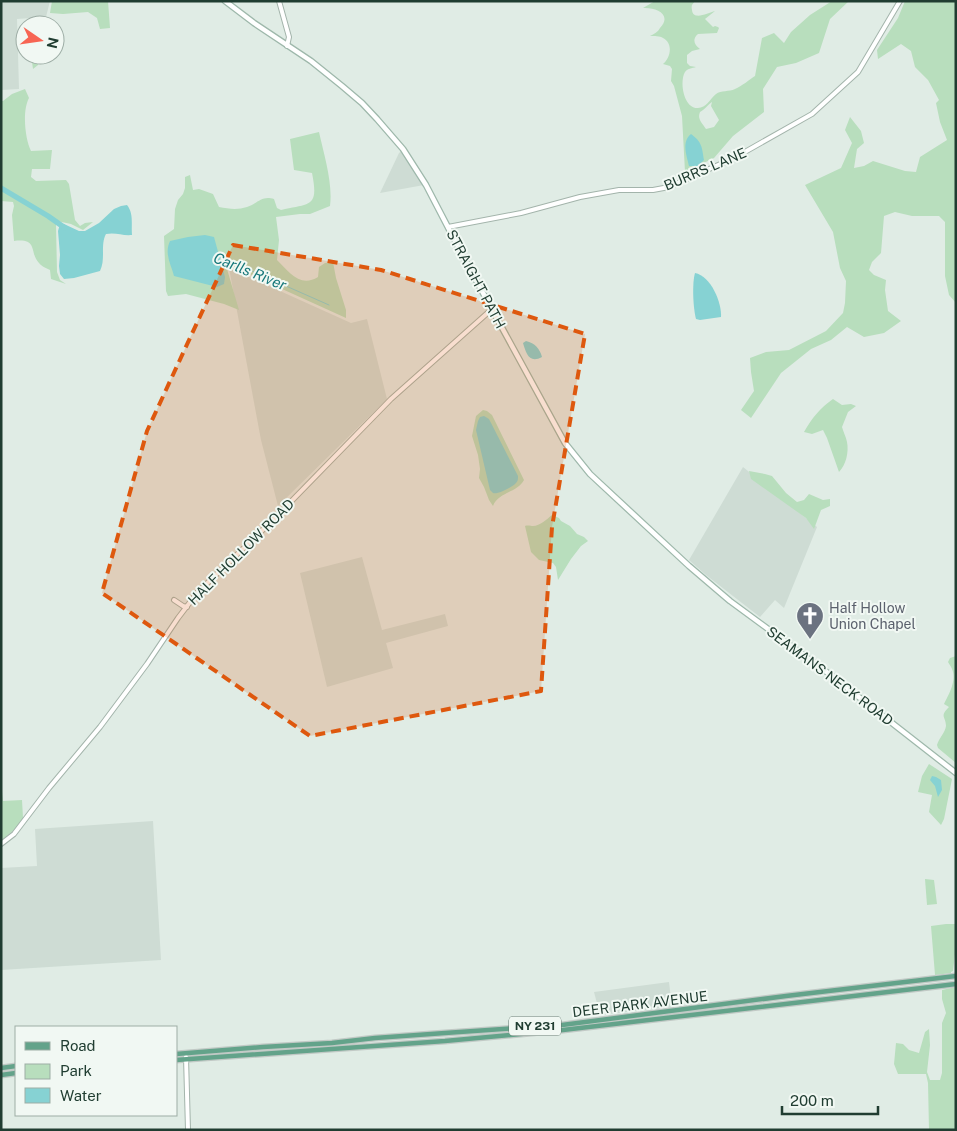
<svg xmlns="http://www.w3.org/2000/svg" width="957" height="1131" viewBox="0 0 957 1131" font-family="'Public Sans',sans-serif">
<rect width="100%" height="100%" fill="#e0ece5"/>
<g fill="#cedcd4">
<polygon points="1,1 50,1 46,17 17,19 19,89 1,90"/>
<polygon points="403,150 424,185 380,193 399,153"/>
<polygon points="229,268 351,323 367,319 387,399 278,506 261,440"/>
<polygon points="743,467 817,527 784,608 775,600 760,617 706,575 689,560"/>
<polygon points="362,557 382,630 445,614 448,626 386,643 393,668 327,687 300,573"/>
<polygon points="153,821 161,960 1,970 1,868 37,866 35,829"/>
<polygon points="669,982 672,1007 600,1015 594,992"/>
</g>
<g fill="#b8debd" fill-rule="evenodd">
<polygon points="52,1 108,1 110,28 100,29 97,18 88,12 63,14 50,13"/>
<path d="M655,1H695C692,5 691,5 692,10C693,21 708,13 715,11L705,19L713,27L715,26L718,27L719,28L717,33L698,34C692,39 694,45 700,49L692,51L687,55V63L690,66L696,67C692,68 687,69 685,72C679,82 684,109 698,108C706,108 710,99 716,94C721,90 729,92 735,89C742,86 749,80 755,76L762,38L774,33L784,43L791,32L810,15L832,1H849L830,19L819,53L796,63L777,67L763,89L764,112L733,136L714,158L685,172L682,116L674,86L671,81L672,69L670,66L663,64C670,58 674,44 663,38C660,36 654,36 650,36C654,34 658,32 660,28C673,14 655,7 643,8ZM712,102L711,106L719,120L714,127L706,129C702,123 697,119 700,112C706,109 707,105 712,102Z"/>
<polygon points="905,1 956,1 956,303 949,295 945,276 945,222 939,216 912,216 895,212 884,216 881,253 872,262 869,270 874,275 886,280 885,290 888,311 901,321 884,333 864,337 847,327 831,340 811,349 781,373 751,418 741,410 754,391 751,372 750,358 766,352 789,350 826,331 843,313 845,303 846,281 840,268 833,232 805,185 841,168 852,143 845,130 850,117 861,131 864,143 857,149 854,168 864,166 873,161 905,171 916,172 920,157 947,140 940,122 936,103 939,100 928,80 915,67 911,51 901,44 878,59 877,50 898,18"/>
<polygon points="31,55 41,55 38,65 33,69"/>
<path d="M25,89L29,98C22,111 25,139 31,151L52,150L50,169H32L31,177L36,181L66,180L69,184L75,220L80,226L85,223L93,222L83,230L71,224L57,221L56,224L57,272L60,280L66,284L51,279L50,270C46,268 41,266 39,263C29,253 39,238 14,241L12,215L14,206L13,202L1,201V101H3L12,94Z"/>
<path d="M319,132C324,155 333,183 330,206L310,214H300L276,217L279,240L277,260C289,272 300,288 318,277L319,267L325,263L333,262L336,278L346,310V318L229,265L227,269L239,310L224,304L186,294L168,296L166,291L164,236L174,229L175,209L178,200L183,194L185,188V177L190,175L193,190L199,189L213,194L219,207C229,209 238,210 247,207C258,203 262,195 274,199L277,208L281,210C310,203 319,208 312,173L294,170L290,139Z"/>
<path d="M833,399L842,405L851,404L856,406L848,412L842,427C843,431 846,437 847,442C849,452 846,465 839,472L827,438L823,430L812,434L804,432C812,418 820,408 833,399Z"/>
<path d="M483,410L487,411L492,415L524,480C517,493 498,492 493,506L489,500L484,487L479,478L480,469L478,455L472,436L476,416Z"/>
<polygon points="749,471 765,474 772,476 786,493 797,502 804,500 809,494 823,500 830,499 830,506 821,510 814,529 806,518 751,479"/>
<path d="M552,515L559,518L561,521L570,526L577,534L584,537L588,541L581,546L571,559L558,580L556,567L553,563L539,560L531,552L525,526C528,525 531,526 533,526C540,526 547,519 552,515Z"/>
<path d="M956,656V763L938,748L937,745C939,738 945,733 946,726C946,716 939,717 949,707L944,704C949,694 957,680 952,669C951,666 949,664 948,662L950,658Z"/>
<polygon points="929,764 952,779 944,819 941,825 929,812 932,795 918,792 922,776"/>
<polygon points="1,782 3,801 22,800 23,818 15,829 1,841"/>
<polygon points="925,879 934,880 937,904 927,905"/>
<polygon points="946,924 956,924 956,946 953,971 951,972 951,973 935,975 931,926"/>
<polygon points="956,987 956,1130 929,1130 928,1083 926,1074 898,1074 894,1064 896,1043 903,1044 909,1050 919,1053 925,1032 929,1029 930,1045 927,1072 930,1080 940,1080 942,1073 942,1023 946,1013 942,999 942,990"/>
</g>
<g fill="#86d2d3">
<path d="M691,134C702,142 702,147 704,160L698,166H689C687,156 681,142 691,134Z"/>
<path d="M127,205C134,214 131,224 132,235C122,236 116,232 106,234C100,245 106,259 100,271L74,278L64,279L60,274L59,266L60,255L58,231L60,224H64L79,231H85L99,223L114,209L121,206Z"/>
<path d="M205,235L214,237L225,277L224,284L217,287L174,276C171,264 164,254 170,241L188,237Z"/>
<path d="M695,273C711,276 722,303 721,317L700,320L696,319C693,308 692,283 695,273Z"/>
<path d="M526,341C535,343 540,349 542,357C529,364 526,353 523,343Z"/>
<path d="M484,416L489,419L518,476C518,480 518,481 515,484C512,487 497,495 493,493C492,492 491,491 490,490L476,430L478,421L480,417Z"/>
<polygon points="932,776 936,777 941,780 942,790 938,797 935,786 930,780"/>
</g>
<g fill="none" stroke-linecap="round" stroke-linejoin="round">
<polyline stroke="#86d2d3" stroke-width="1" points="218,256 329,305"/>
<polyline stroke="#86d2d3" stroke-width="5.5" points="1,188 48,216 65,228"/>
<defs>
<g id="tertiary">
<polyline points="279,1 289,37 287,46"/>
<polyline points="448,227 521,213 580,197 619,190 653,190 669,187 736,157 812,114 858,72 900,1"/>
<polyline points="174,600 183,606 187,607"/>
<polyline points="1,844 14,834 49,788 100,727 147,664 178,618 197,593 274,519 391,399 492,309"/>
<polyline points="186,1057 188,1130"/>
</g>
<polyline id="secondary" points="225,1 254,23 311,61 342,86 362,103 377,119 403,149 426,185 465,260 565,443 590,474 689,566 730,601 828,673 956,773"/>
<g id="primary">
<polyline points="176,1054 263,1047 332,1043 375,1038 445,1033 562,1025 786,996 956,976"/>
<polyline points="176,1060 445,1041 563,1030 956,984"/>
<polyline points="1,1068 16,1066"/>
<polyline points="1,1075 16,1073"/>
</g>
</defs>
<use href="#tertiary" stroke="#a3b4ab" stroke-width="6"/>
<use href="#secondary" stroke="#9eb8ab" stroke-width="7"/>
<use href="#primary" stroke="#c1c9c5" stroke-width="7"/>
<use href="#tertiary" stroke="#fff" stroke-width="4"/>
<use href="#secondary" stroke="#fff" stroke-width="4.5"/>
<use href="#primary" stroke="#63a38a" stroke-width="4.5"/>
</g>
<path fill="#de580e" fill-opacity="0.2" stroke="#de580e" stroke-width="4" stroke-dasharray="10 6" stroke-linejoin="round" d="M233,245L381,270L585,334L552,527L541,691L310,736L102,593L147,431Z"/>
<defs>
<symbol id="church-pin" viewBox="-11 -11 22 30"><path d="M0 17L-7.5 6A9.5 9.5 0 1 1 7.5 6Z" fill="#6b7280" stroke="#f1f8f3"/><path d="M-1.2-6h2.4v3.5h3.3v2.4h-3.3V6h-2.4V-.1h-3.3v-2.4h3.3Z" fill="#fff"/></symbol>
</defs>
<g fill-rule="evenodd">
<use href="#church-pin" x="794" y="600" width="32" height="43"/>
</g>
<g text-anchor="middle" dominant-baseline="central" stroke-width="4" stroke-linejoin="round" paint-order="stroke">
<rect fill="#f1f8f3" stroke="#5f756b" stroke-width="1" x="509" y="1016.5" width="52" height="19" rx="4"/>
<g font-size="12" font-weight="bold" fill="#203d31">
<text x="535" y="1026">NY 231</text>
</g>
<g font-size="14" fill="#203d31" stroke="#f1f8f3">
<text transform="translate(705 169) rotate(-23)">BURRS LANE</text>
<text transform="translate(476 279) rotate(62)">STRAIGHT PATH</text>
<text transform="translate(241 552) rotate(-45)">HALF HOLLOW ROAD</text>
<text transform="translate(830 676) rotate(37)">SEAMANS NECK ROAD</text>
<text transform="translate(640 1004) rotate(-7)">DEER PARK AVENUE</text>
</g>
<g font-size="14" fill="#5b616d" stroke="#f1f8f3" text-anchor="start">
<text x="829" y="608">Half Hollow<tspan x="829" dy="16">Union Chapel</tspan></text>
</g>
<g font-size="15" font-style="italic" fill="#18787b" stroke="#f1f8f3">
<text transform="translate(250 271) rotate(22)">Carlls River</text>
</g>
</g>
<rect width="957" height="1131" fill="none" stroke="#203d31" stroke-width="5"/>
<rect x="15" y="1026" width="162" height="90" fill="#f1f8f3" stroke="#9dada5"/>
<rect x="25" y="1042" width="25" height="8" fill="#63a38a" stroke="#9dada5"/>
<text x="60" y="1051" font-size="15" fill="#203d31">Road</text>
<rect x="25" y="1064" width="25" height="15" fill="#b8debd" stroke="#9dada5"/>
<text x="60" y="1076" font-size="15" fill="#203d31">Park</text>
<rect x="25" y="1088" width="25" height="15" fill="#86d2d3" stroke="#9dada5"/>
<text x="60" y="1101" font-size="15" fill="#203d31">Water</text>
<g transform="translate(40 40) rotate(103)"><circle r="24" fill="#f1f8f3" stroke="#9dada5"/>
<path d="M0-4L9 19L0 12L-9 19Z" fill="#f76553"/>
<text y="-8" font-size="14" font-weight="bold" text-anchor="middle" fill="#203d31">N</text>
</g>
<path d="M782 1106v8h96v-8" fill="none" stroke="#203d31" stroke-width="2.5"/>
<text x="790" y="1106" font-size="15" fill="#203d31" stroke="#f1f8f3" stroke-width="4" paint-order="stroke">200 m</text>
</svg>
